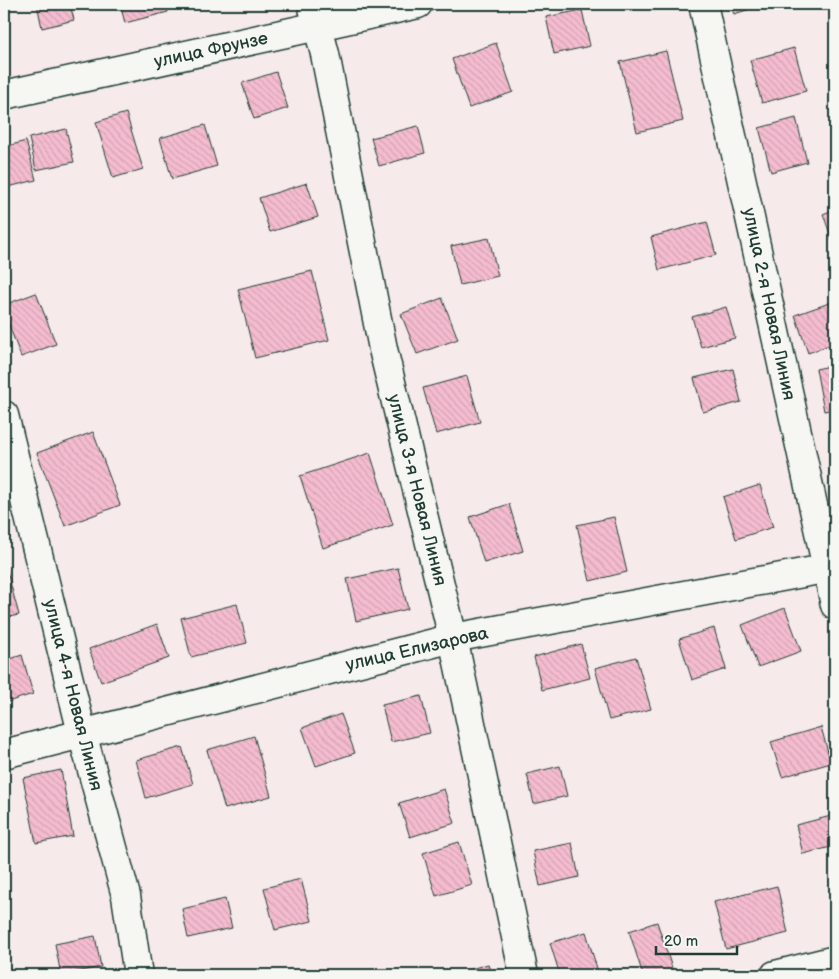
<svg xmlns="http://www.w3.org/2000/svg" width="839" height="979" viewBox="0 0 839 979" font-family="'Balsamiq Sans',sans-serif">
<defs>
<pattern id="building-back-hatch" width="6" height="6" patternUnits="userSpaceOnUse" patternTransform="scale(1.25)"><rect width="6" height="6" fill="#f5bcd0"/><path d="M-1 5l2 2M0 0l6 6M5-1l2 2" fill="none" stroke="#d2a2b3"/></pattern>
</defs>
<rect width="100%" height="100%" fill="#f6eaeb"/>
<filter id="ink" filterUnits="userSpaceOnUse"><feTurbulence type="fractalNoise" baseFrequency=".02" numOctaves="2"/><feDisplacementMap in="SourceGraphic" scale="10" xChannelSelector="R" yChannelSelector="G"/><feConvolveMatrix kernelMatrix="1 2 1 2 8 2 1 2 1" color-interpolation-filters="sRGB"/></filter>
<g filter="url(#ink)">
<g fill="url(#building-back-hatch)" stroke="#1f3d34">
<polygon points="37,4 70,4 74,20 42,28"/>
<polygon points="120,4 166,4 168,12 125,23"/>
<polygon points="730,4 766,4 734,14"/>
<polygon points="582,10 590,46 554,54 546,17"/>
<polygon points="496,43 513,92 469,108 452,59"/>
<polygon points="794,48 806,91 762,103 750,60"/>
<polygon points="666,51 683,121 637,132 620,62"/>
<polygon points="276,72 288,108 254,119 242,83"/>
<polygon points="126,113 143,169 113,178 96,122"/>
<polygon points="796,118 807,162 771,172 759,128"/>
<polygon points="205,125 217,166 172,179 160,138"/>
<polygon points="418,126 425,153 379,166 371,138"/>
<polygon points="66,129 74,162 36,170 29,138"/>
<polygon points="26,141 36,180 4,188 4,147"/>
<polygon points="307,183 318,217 270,232 259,198"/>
<polygon points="835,209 835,248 823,214"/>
<polygon points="707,222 716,255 659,270 651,237"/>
<polygon points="489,238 498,276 460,285 451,246"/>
<polygon points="312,271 329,340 255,358 238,289"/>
<polygon points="36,293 56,344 21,357 4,312 4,305"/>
<polygon points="442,298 458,339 417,354 401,314"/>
<polygon points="835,301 835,343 808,353 795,315"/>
<polygon points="726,307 735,338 701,347 692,317"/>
<polygon points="835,365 835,409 824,411 816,369"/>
<polygon points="733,369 741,402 703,412 694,378"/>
<polygon points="467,376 480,422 436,434 423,388"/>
<polygon points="93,432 120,505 65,526 37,453"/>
<polygon points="370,453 393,525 323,548 300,476"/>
<polygon points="760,485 773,527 736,539 723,497"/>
<polygon points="509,504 523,551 484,563 470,517"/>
<polygon points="614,517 627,572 590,581 577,525"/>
<polygon points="4,560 19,615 4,618"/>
<polygon points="398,568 408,609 356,621 347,579"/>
<polygon points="237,604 247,643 191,657 181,618"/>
<polygon points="785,608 801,651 758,667 742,625"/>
<polygon points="157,624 169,658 101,682 89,649"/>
<polygon points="714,628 726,669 692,680 679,639"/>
<polygon points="581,644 590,678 542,690 534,657"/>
<polygon points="22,655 33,694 4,703 4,661"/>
<polygon points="636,657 651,709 609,720 595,668"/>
<polygon points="421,696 430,733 391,742 382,705"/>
<polygon points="341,714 355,753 316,766 302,728"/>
<polygon points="821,727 831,763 782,777 771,742"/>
<polygon points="254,736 271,796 225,809 207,750"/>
<polygon points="182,747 193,784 146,798 136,760"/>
<polygon points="560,766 567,796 534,804 527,774"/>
<polygon points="61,770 73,836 36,843 23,778"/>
<polygon points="444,789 455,823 410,837 399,803"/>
<polygon points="835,815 835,846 803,854 796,825"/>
<polygon points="459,842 472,885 436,896 423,853"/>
<polygon points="572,843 579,877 540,886 533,851"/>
<polygon points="301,879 312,921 275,930 264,888"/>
<polygon points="777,886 788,933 726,949 714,902"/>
<polygon points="225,899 232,928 188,938 182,909"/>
<polygon points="657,922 673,971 661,975 643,975 629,931"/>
<polygon points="586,932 599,975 560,975 550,943"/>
<polygon points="95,936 101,967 61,975 55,944"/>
<polygon points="488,964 491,975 454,975 453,974"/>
</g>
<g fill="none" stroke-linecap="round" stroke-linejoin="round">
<defs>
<g id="minor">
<polyline points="312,4 325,54 383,349 453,638 524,975"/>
<polyline points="703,4 835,605"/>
<polyline points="4,415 82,733 126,896 138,975"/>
<polyline points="4,754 453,638 835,567"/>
<polyline points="775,975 835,960"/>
</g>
<polyline id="secondary" points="4,95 418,4"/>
</defs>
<use href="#minor" stroke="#1f3d34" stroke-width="31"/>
<use href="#secondary" stroke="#1f3d34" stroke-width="31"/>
<use href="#minor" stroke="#f6f6f2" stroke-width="28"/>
<use href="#secondary" stroke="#f6f6f2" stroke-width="28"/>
</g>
</g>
<g text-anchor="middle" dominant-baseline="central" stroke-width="4" stroke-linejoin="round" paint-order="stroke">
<g font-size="18" fill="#1f3d34" stroke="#f6f6f2">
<text transform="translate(211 50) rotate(-12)">улица Фрунзе</text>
<text transform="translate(769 304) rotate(78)">улица 2-я Новая Линия</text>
<text transform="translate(417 490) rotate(76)">улица 3-я Новая Линия</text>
<text transform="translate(417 649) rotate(-13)">улица Елизарова</text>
<text transform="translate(73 695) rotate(76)">улица 4-я Новая Линия</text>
</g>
</g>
<rect width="839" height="979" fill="none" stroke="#f6f6f2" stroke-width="20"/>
<rect x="10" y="10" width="819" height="959" fill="none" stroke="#1f3d34" stroke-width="2" filter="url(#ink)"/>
<path d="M656 946v8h81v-8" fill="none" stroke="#1f3d34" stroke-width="2.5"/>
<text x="664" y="946" font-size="15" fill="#1f3d34" stroke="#f6f6f2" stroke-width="4" paint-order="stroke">20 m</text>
</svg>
